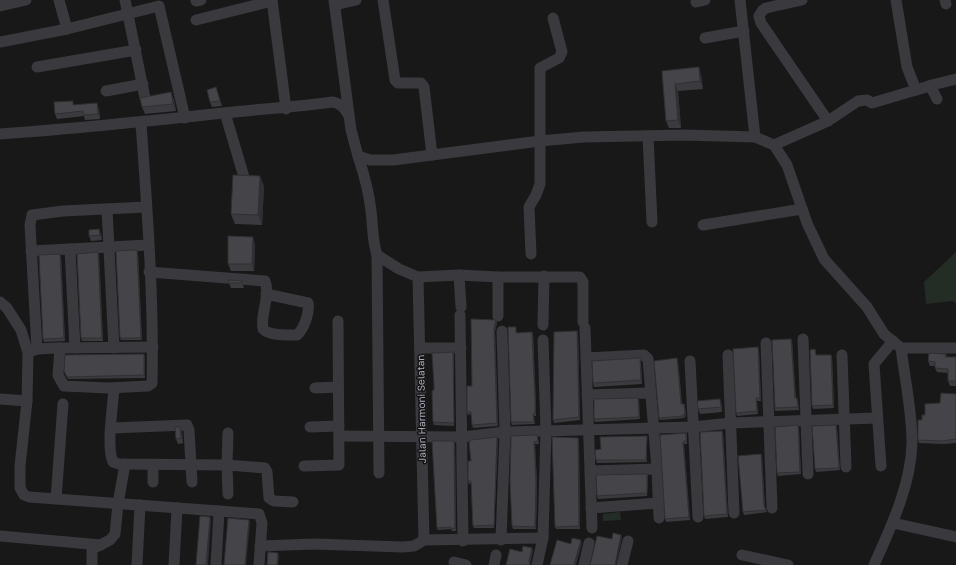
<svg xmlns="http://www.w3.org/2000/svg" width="956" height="565" viewBox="0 0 956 565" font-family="'Golos Text',sans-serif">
<rect width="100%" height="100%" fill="#181819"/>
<g fill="#242c26">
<polygon points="956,252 956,303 952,301 926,304 924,282"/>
<polygon points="620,512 621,520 603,521 603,514"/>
</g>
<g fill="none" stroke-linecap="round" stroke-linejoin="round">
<g stroke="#39393e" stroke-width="11">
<polyline points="59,0 67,29"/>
<polyline points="125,0 145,98"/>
<polyline points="272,0 286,109"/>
<polyline points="334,0 351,130 358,156 370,160 393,160 540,141 584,137 685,135 755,137 774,145 787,165 807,223 824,259 867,307 884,334 901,348 956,348"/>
<polyline points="383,0 395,80 398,83 421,83 424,87 432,155"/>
<polyline points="740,0 755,137"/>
<polyline points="802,0 766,8 762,11 759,16 761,23 828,121"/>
<path d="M896,0L907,67L916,90C931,85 930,85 937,99"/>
<polyline points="945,0 946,4"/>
<polyline points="196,1 201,0"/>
<polyline points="696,2 705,0"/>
<polyline points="335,5 356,0"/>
<polyline points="0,6 26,0"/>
<polyline points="196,20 272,1"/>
<polyline points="705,38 744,31"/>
<polyline points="0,42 67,29 159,6 185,118"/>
<polyline points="37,67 136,50"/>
<polyline points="928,86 956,79"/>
<polyline points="106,91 143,84"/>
<polyline points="225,113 244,177"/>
<path d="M0,134C75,129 149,121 224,113C260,109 297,107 333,102C342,104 345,109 349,116"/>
<polyline points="648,136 652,222"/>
<polyline points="774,145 828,121 858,101 867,100 872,103 916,90"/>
<path d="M358,156C364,174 369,192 371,211C373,226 372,240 377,255L379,473"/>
<polyline points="107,209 114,348"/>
<polyline points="703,225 802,209"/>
<polyline points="70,249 75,348"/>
<polyline points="31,251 148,245"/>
<polyline points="531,254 529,207 536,195 540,184 540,68 559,58 562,52 553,18"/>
<polyline points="377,255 399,269 418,277 459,275 498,277 580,277 583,282 583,322"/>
<path d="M149,272L265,281C271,295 260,314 263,329C269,336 288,335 297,335C304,329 310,312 308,303L266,294"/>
<polyline points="459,275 461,307"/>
<polyline points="418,277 424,540"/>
<polyline points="498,277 498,316"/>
<polyline points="0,302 7,308 21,330 28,353 27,401 20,466 20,488 24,495 29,497 219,511 216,565"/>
<polyline points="460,315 463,541"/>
<polyline points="543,325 544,276"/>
<polyline points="585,328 592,528"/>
<polyline points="803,339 808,474"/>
<polyline points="766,343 772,508"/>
<path d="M60,348L58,375L64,386L108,388L148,386L152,383C154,297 147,208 141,123"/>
<polyline points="420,348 461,348"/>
<polyline points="37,349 30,225 32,215 63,211 146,207"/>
<polyline points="32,351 37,349 56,348 153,347"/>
<polyline points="728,355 734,513"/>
<polyline points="842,355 846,467"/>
<polyline points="586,358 644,355 648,359 657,469 659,518"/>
<polyline points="690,361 698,517"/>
<path d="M114,388C113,406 106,447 113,462L119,464L227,465L228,494"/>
<polyline points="315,388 338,387"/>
<polyline points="587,395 650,393"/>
<polyline points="0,399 27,401"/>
<polyline points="310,427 339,426"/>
<polyline points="112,428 187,425 189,430 192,482"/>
<polyline points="228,433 227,465 265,468 267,472 269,498 274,501 293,502"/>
<polyline points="339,436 462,437 505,432 693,427 731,423 877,418"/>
<polyline points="304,466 339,465 338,321"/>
<polyline points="881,466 874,364 893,341"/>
<polyline points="590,471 657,469"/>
<polyline points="153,482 153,465"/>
<polyline points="56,499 63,404"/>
<polyline points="591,508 658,503"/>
<polyline points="219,511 259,514 262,523 259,565"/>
<polyline points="893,523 956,537"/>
<polyline points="0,536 101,545"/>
<polyline points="501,540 505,432 502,331"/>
<polyline points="260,546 314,544 403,547 414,546 424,540 543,538"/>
<polyline points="742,555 788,565"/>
<polyline points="454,562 466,565"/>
<polyline points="92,565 92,549 110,540 115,534 118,504 125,464"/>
<polyline points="137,565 140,505"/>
<polyline points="174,565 177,508"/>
<polyline points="494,565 496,555"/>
<polyline points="537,565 543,538 546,430 543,340"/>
<polyline points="584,565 589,543"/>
<polyline points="622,565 628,541"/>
<path d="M874,565C891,527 911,485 912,443C912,411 905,380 901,348"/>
</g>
</g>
<g fill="#3b3b3f">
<polygon points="662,71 701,75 703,89 678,91 681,128 669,128 666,121"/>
<polygon points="216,87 222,106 212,107 210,102"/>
<polygon points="171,92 174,100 176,111 145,114 142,107"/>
<polygon points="75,105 99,109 100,119 85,120 84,116 57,119 55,114"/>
<polygon points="264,186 262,225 235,224 231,214"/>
<polygon points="101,234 102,240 91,241 89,236"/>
<polygon points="255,244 254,271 231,271 228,264"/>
<polygon points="98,252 99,255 103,341 82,341 81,338"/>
<polygon points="138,253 142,340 121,340 120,338"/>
<polygon points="61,256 65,341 44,342 43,339"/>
<polygon points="242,281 244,288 231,288 229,283"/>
<polygon points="496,320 497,323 495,331 498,426 473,428 472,425 471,414 468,415 467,412 472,386"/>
<polygon points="517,329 517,333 532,332 533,334 536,404 536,416 534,416 535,424 512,425 511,422"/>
<polygon points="577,331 578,333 580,420 554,423 553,420"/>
<polygon points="791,339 792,341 796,398 798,401 799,410 775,411 775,408"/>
<polygon points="815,349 816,355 831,355 832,357 834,408 813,409 812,406"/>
<polygon points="759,350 761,401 757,401 758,414 737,416 736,413"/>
<polygon points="946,354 947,357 956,357 956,386 950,386 948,381 948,373 937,372 935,368 935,366 930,366 928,361"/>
<polygon points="454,355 454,426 434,425 433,422 434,390"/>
<polygon points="145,357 145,378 68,379 64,371"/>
<polygon points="640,358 641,362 642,384 594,387 593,383"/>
<polygon points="678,361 682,404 684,404 685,407 686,416 684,418 660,420 659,418"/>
<polygon points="956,394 956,443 943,444 919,443 918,440 922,420 925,415 940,403"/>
<polygon points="639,400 640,419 595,422 594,419"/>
<polygon points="722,405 722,412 700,414 698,409"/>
<polygon points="836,425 837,427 840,470 816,472 815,469"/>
<polygon points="180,427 182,432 183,443 178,444 176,439"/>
<polygon points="799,428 801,474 778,476 777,473"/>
<polygon points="722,431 723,433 728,517 705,519 704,516"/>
<polygon points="686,433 687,435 687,444 684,444 690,520 666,522 665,519 660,435"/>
<polygon points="511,436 538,438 539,444 535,444 537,484 536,529 513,529 512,526"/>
<polygon points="647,436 647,462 597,463 596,460 601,449"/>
<polygon points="578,438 579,440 580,529 556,529 555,527"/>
<polygon points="498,440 494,528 474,528 473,526 471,483 469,484 468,481 471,461"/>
<polygon points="454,441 455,444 456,531 452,531 451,529 438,530 437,528"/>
<polygon points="761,454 762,457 765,508 767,512 744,515 743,512"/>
<polygon points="647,474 648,476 647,496 598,499 597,496"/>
</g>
<g fill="#303033">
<polygon points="699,67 701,75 703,89 700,81"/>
<polygon points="675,84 678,91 681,128 678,120"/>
<polygon points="171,92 174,100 176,111 173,104"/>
<polygon points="97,103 99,109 100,119 98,114"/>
<polygon points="260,176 264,186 262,225 258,215"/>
<polygon points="99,229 101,234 102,240 100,235"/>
<polygon points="253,237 255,244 254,271 252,264"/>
<polygon points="137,250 138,253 142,340 141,338"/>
<polygon points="98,252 99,255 103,341 102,338"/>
<polygon points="60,254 61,256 65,341 64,338"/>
<polygon points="496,320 497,323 495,331 498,426 497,423 494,329"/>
<polygon points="577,331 578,333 580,420 579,417"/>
<polygon points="532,332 533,334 536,404 536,416 535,413"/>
<polygon points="791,339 792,341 796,401 795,398"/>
<polygon points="758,347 759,350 761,401 760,398"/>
<polygon points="453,352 454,355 454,426 454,423"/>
<polygon points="144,354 145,357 145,378 144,375"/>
<polygon points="831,355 832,357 834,408 833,405"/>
<polygon points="640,358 641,362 642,384 641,380"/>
<polygon points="677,358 678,361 682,407 681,404"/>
<polygon points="638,398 639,400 640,419 639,417"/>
<polygon points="756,398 757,401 758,414 757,411"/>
<polygon points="720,399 722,405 722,412 721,407"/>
<polygon points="684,404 685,407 686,416 684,418 683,416"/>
<polygon points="798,425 799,428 801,474 800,472"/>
<polygon points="836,425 837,427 840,470 839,468"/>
<polygon points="180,427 182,432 183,443 181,438"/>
<polygon points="722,431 723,433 728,517 727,514"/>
<polygon points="647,436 647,462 646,460"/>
<polygon points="497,437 498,440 494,528 494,525"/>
<polygon points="578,438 579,440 580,529 579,526"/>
<polygon points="454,441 455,444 456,531 455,528"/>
<polygon points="534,442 535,444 537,484 536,529 535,527"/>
<polygon points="683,442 684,444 690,520 689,517"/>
<polygon points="761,454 762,457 765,508 764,506"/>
<polygon points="647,474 648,476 647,496"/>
<polygon points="210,517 211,519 208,565 206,565"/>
<polygon points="249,520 250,522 246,565 245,565"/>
<polygon points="621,535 622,538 616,565 615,565"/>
<polygon points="581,540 582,543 576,565 574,565"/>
<polygon points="532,548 533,551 530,565 529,561"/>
<polygon points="278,553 279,556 278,565 277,565"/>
</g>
<g fill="#454549" stroke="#303033">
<polygon points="699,67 700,81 675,84 678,120 666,121 662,71"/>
<polygon points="216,87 220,101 210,102 207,90"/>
<polygon points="171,92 173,104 142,107 140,98"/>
<polygon points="73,101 73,105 97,103 98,114 83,115 83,111 55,114 54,102"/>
<polygon points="233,175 260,176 258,215 231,214"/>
<polygon points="99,229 100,235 89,236 89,230"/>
<polygon points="228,236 253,237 252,264 228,264"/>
<polygon points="137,250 141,338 120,338 116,251"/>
<polygon points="98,252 102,338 81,338 77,254"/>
<polygon points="60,254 64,338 43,339 39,255"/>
<polygon points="229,280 242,281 242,283 229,283"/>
<polygon points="471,319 496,320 494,329 497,423 472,425 471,412 467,412 467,386 472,386"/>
<polygon points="508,327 516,327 516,333 532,332 535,401 535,413 533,414 534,422 511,422"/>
<polygon points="577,331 579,417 553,420 554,332"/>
<polygon points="791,339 795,398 797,398 798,407 775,408 772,340"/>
<polygon points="758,347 760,398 756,398 757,411 736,413 733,349"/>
<polygon points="815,349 816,355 831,355 833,405 812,406 810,350"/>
<polygon points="453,352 454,423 433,422 432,391 434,390 434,385 432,353"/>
<polygon points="929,353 946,354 945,357 956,357 956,381 948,381 948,369 935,368 935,362 928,361"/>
<polygon points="144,354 144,375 67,377 64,371 65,355"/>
<polygon points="640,358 641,380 593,383 592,361"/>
<polygon points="677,358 681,404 684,404 685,413 683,416 659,418 654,361"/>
<polygon points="941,393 956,394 956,439 942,441 918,440 918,420 922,420 922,415 925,415 925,404 940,403"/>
<polygon points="638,398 639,417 594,419 594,399"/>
<polygon points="720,399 721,407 698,409 697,401"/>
<polygon points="798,425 800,472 777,473 775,427"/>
<polygon points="836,425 839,468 815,469 812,426"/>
<polygon points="175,427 180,427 181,438 176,439"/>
<polygon points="722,431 727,514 704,516 700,432"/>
<polygon points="686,433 686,441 683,442 689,517 665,519 660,435"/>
<polygon points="537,435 538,441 534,442 536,481 535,527 512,526 510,481 511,436"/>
<polygon points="647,436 646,460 596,460 595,450 601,449 600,437"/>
<polygon points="497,437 494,525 473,526 471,481 468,481 468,461 471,461 469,443 471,440"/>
<polygon points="552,437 578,438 579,526 555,527"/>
<polygon points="432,441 454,441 455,528 451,529 451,527 437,528"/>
<polygon points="761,454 764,506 766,510 743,512 738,456"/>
<polygon points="647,474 647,493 597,496 596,475"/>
<polygon points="200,516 210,517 206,565 196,565"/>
<polygon points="228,518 249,520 245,565 224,565"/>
<polygon points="613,533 621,535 615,565 590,565 597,536 612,539"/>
<polygon points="572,538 581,540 574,565 550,565 557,540 571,544"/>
<polygon points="523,546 532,548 529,561 530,565 506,565 510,549 522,552"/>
<polygon points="268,552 278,553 277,565 267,565"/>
</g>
<g text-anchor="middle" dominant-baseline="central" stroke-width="3" stroke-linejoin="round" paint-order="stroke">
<g font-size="10" fill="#abadb8" stroke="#131314">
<text transform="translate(421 409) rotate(-91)">Jalan Harmoni Selatan</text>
</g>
</g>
</svg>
